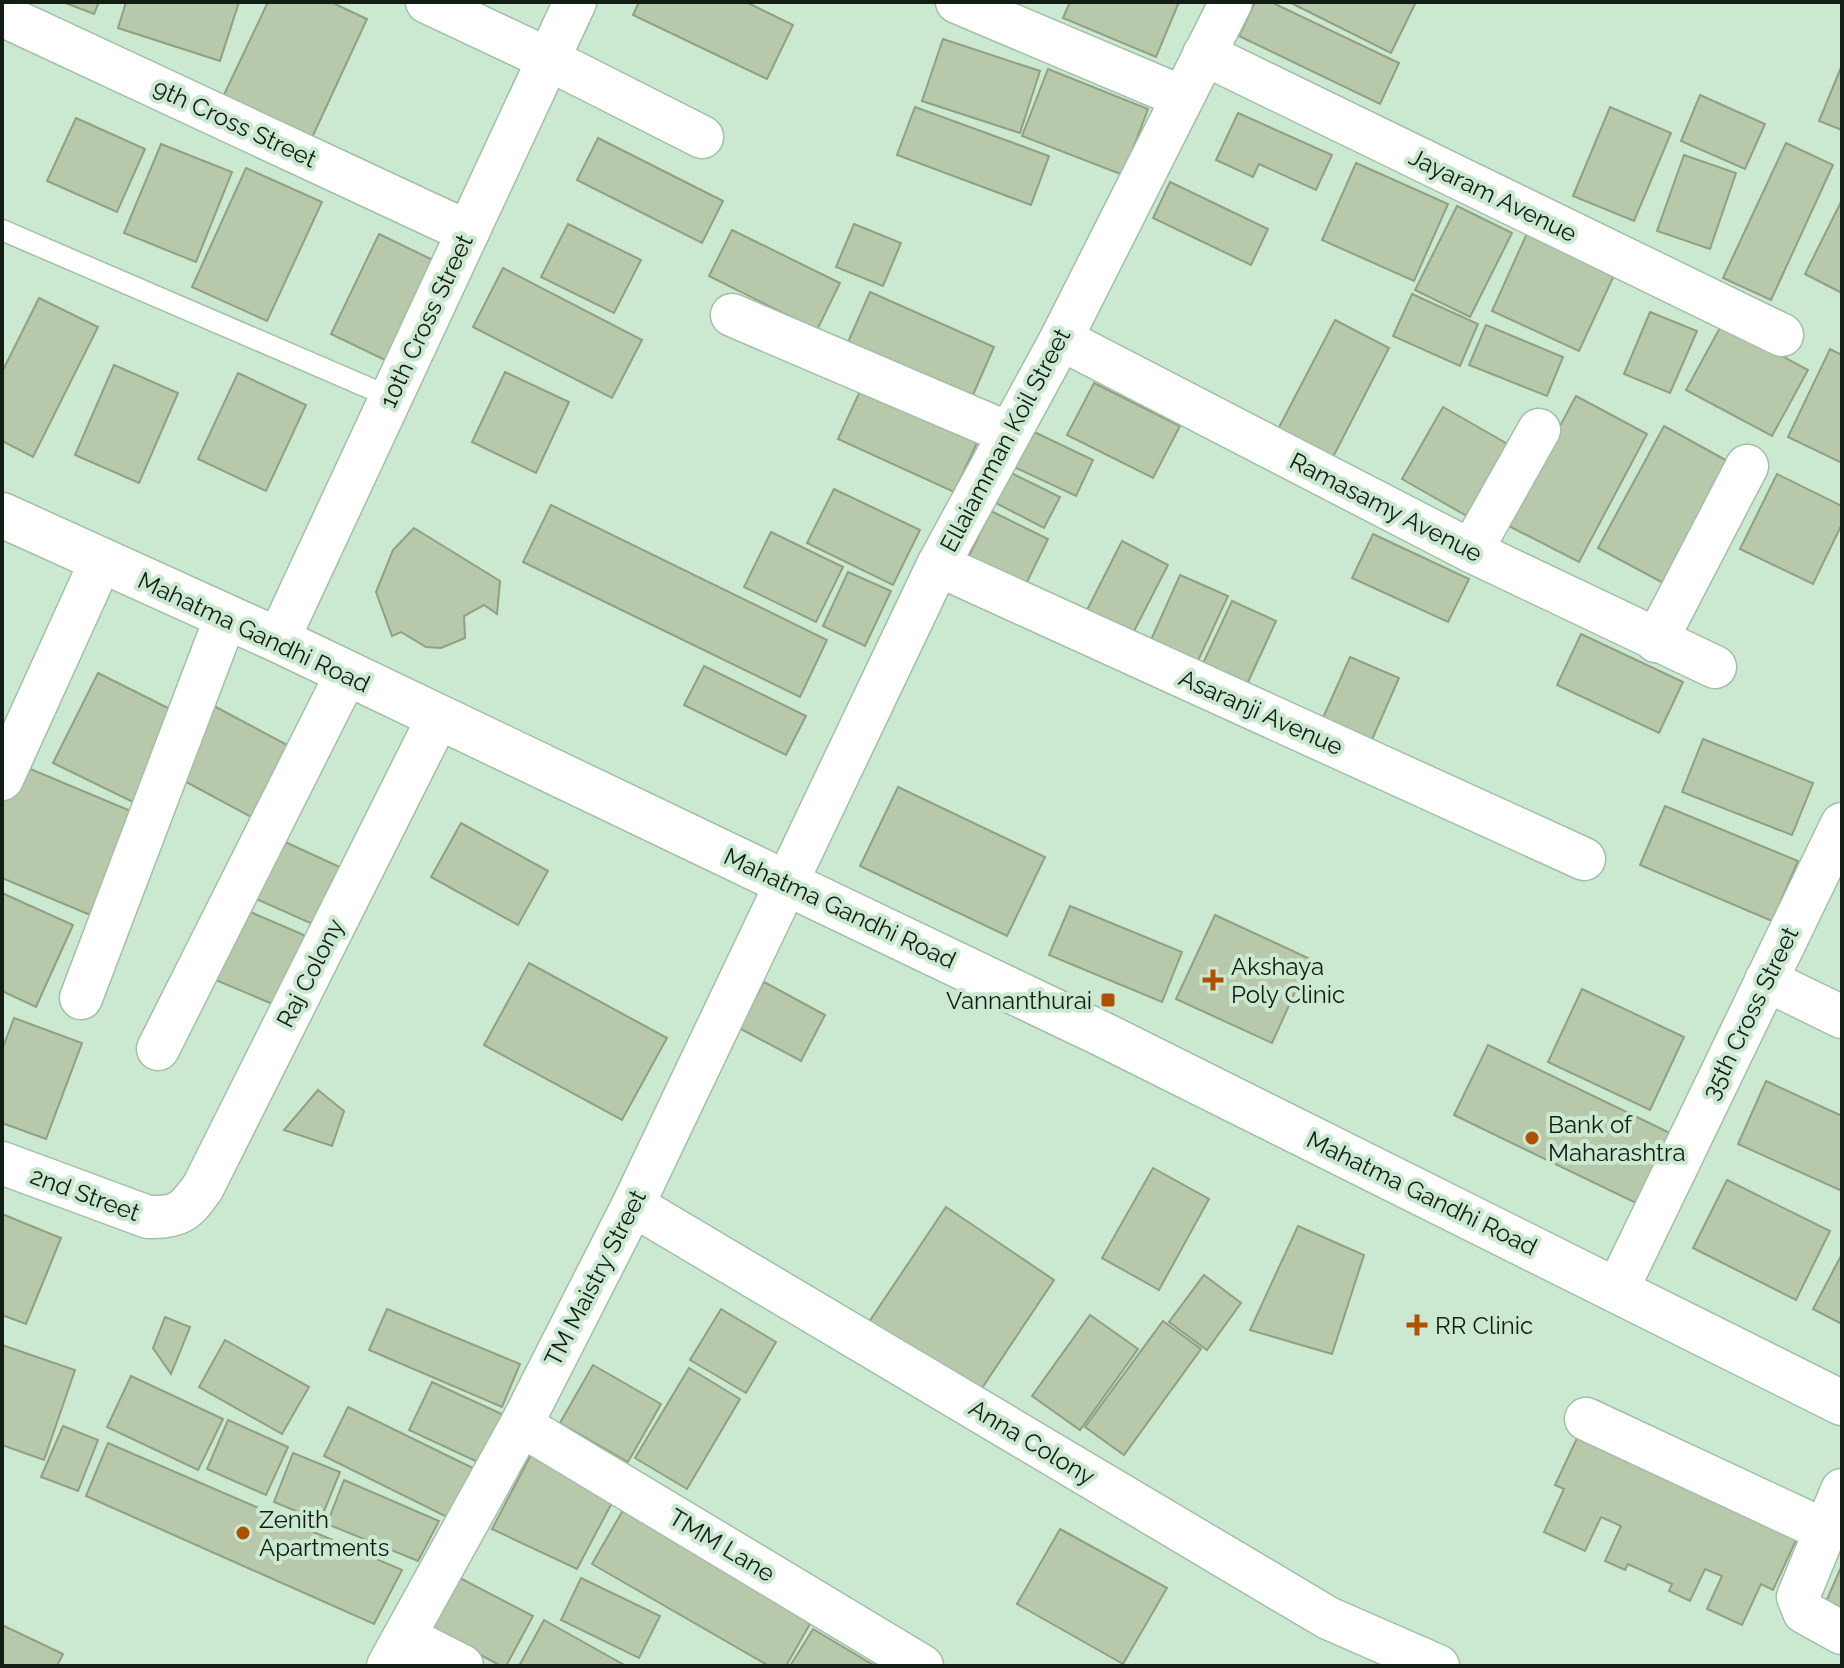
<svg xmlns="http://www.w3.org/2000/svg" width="1844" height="1668" viewBox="0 0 1844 1668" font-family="Raleway,sans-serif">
<rect width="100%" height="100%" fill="#cbe8d0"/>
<g fill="#b8c8aa" stroke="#91a083" stroke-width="2">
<polygon points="63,2 99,2 94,14"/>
<polygon points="126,2 239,2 220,61 118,28"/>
<polygon points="268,2 331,2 367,19 310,142 221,101"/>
<polygon points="639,2 746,2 793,25 767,79 633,15"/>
<polygon points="1070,2 1179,2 1156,57 1063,18"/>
<polygon points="1255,2 1271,2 1399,63 1380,104 1239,36"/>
<polygon points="1289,2 1416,2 1391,53"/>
<polygon points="943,39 1040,71 1020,133 922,101"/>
<polygon points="1842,65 1842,130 1819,121"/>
<polygon points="1048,69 1148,109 1123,175 1022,136"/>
<polygon points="1700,95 1765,124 1745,169 1681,141"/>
<polygon points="915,107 1049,156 1031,205 897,155"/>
<polygon points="1610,107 1671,133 1634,221 1573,196"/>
<polygon points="1238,113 1332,155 1316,190 1259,164 1253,177 1216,160"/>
<polygon points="76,118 145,149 117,212 47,181"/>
<polygon points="598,138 723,201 702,243 577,180"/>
<polygon points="1786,143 1833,165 1771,300 1723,278"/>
<polygon points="161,144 232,172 196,262 124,233"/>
<polygon points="1684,155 1736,173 1710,249 1657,231"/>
<polygon points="1356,163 1448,204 1414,281 1322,240"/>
<polygon points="246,168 322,202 267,321 192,287"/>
<polygon points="1170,182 1268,229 1251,265 1153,218"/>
<polygon points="1842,200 1842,293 1805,274"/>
<polygon points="1457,206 1512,233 1470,317 1415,290"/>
<polygon points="568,224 641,260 614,313 541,277"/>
<polygon points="854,224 901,243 883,286 836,267"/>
<polygon points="1529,229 1617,269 1579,351 1492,311"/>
<polygon points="732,230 840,283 817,330 709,276"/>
<polygon points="379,234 439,263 391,363 331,334"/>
<polygon points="503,268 642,340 612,398 473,327"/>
<polygon points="870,292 994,347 972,397 848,342"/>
<polygon points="1412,294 1478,324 1460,366 1393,336"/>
<polygon points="39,298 98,327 33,457 2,441 2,372"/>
<polygon points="1650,312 1697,331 1670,393 1624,374"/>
<polygon points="1335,320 1389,348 1332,459 1277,431"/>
<polygon points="1722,324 1808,370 1772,436 1686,390"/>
<polygon points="1486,325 1563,357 1547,396 1469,365"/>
<polygon points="1830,349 1842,355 1842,463 1788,437"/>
<polygon points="114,365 178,393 139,483 75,455"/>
<polygon points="505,372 569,402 536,473 472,442"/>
<polygon points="238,373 306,405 266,491 198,459"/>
<polygon points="1094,383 1180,426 1153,478 1067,435"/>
<polygon points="861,389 977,443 954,492 838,439"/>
<polygon points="1576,396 1647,434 1579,562 1507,525"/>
<polygon points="1443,407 1513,447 1472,519 1402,479"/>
<polygon points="1664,426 1731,463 1665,584 1598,548"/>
<polygon points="1030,430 1093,460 1076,496 1012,466"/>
<polygon points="1007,471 1060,497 1044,528 992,501"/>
<polygon points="1777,474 1842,506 1842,524 1813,584 1740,549"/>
<polygon points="834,489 920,530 893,585 807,543"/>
<polygon points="551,505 827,640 800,697 523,562"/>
<polygon points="991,511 1048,539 1026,584 969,556"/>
<polygon points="414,528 500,581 497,614 484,605 464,616 465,638 441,648 426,647 401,632 392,636 376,592 393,550"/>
<polygon points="771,532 843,567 816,622 744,587"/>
<polygon points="1373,534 1469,579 1448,622 1352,578"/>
<polygon points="1122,541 1168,565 1133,633 1087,610"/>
<polygon points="848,572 891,591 865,646 823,626"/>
<polygon points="1180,575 1228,596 1197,663 1150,642"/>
<polygon points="1232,601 1276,621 1243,693 1199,672"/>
<polygon points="1581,634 1683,682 1659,733 1557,685"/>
<polygon points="1350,657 1399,678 1367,751 1318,729"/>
<polygon points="704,666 806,716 786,755 684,705"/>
<polygon points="98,673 182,715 137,804 53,763"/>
<polygon points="214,706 289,746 251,817 177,777"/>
<polygon points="1703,739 1813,783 1792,835 1682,792"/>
<polygon points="16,763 138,814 95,917 2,878 2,797"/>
<polygon points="898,787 1045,857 1007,936 860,866"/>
<polygon points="1665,806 1798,861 1772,921 1640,865"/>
<polygon points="461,823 548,871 518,925 431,877"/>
<polygon points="281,840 344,869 317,926 254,898"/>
<polygon points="2,893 73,925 36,1007 2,991"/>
<polygon points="1070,906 1182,952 1162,1002 1049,955"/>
<polygon points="241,908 318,941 289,1011 211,978"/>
<polygon points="1215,915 1310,959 1272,1043 1176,999"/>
<polygon points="529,963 667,1038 622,1120 484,1045"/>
<polygon points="764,982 825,1015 801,1061 739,1028"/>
<polygon points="1582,989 1684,1037 1650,1110 1548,1062"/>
<polygon points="14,1018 82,1043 46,1139 2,1123 2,1050"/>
<polygon points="1488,1045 1672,1134 1638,1204 1454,1115"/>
<polygon points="1766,1081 1842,1116 1842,1191 1738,1144"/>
<polygon points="318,1090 344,1111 332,1146 284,1130"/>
<polygon points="1153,1168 1209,1199 1159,1290 1102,1258"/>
<polygon points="1727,1180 1830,1231 1796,1300 1693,1248"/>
<polygon points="946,1207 1054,1280 978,1394 869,1322"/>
<polygon points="2,1214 61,1238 26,1324 2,1315"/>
<polygon points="1298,1226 1364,1255 1332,1354 1250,1330"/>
<polygon points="1842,1254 1842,1324 1813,1309"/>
<polygon points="1204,1275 1241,1303 1207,1350 1169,1322"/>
<polygon points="387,1309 520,1364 502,1407 369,1350"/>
<polygon points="721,1309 776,1342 746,1393 690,1360"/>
<polygon points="1090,1315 1138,1349 1080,1430 1032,1396"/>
<polygon points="165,1317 190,1327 171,1374 153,1348"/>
<polygon points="1163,1321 1201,1349 1124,1455 1085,1427"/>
<polygon points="225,1340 309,1387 282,1434 199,1387"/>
<polygon points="2,1345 75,1370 44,1460 2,1445"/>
<polygon points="593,1365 661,1404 628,1462 560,1423"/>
<polygon points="689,1368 740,1399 687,1489 635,1458"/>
<polygon points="131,1376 223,1419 198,1470 107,1427"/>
<polygon points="432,1382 506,1416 484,1465 409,1430"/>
<polygon points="348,1407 479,1471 455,1521 324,1456"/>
<polygon points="228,1420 288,1447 266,1495 207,1469"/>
<polygon points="63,1426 98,1440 78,1491 41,1477"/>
<polygon points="1579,1434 1798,1536 1773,1590 1761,1584 1742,1625 1707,1609 1722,1576 1705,1569 1690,1601 1669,1591 1672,1584 1628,1564 1625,1570 1605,1561 1621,1526 1601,1517 1585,1551 1544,1532 1564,1489 1555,1485"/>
<polygon points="108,1443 402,1570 374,1624 86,1496"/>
<polygon points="534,1449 615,1497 577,1569 492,1529"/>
<polygon points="293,1453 340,1472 320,1521 274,1502"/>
<polygon points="344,1480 439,1521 418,1561 327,1524"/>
<polygon points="626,1505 815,1615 786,1666 769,1666 592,1564"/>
<polygon points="1060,1529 1167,1588 1123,1664 1017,1604"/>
<polygon points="1842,1565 1842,1620 1822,1611"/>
<polygon points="456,1576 533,1616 506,1666 501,1666 428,1627"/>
<polygon points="581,1578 660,1616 639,1658 561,1620"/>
<polygon points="544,1620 626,1666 519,1666"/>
<polygon points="2,1625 63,1654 57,1666 2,1666"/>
<polygon points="813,1629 875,1666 790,1666"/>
</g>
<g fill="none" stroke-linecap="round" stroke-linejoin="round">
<defs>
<polyline id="service" points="2,230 390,397"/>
<g id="minor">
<polyline points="427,2 548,59 702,137"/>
<polyline points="957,2 1182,97"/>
<polyline points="2,15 468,232"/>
<polyline points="1204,54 1782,335"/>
<polyline points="732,315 1008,433"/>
<polyline points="1061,339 1471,551 1715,667"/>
<polyline points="1471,551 1539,430"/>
<polyline points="938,565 1584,859"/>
<polyline points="278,640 575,2"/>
<polyline points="1656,641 1747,466"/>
<polyline points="2,779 101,561"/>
<polyline points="1766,980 1842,1017"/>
<polyline points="81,998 226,617"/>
<polyline points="158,1049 346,675"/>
<path d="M2,1163L148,1217C180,1218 186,1211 203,1187L438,718"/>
<polyline points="633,1205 1328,1618 1438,1666"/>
<polyline points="1617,1290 1842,824"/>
<polyline points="1586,1419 1824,1530"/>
<polyline points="521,1425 922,1666"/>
<polyline points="1842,1490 1798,1597 1804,1612 1842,1633"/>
<polyline points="405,1637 462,1666"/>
<polyline points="388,1666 521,1425 633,1205 938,565 1061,339 1231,2"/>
</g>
<polyline id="secondary" points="2,515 278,640 1102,1034 1842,1403"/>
</defs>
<use href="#service" stroke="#a2bfa7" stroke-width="23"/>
<use href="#minor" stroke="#a2bfa7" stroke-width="45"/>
<use href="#secondary" stroke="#a2bfa7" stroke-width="47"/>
<use href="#service" stroke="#fff" stroke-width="20"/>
<use href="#minor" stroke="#fff" stroke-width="42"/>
<use href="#secondary" stroke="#fff" stroke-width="44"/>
</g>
<g fill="#af5100" stroke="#cbe8d0" stroke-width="3">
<path d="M1209 968h8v8h8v8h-8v8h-8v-8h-8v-8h8z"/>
<rect x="1100" y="992" width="16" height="16" rx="4"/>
<circle cx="1532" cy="1138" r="8"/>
<path d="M1413 1313h8v8h8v8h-8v8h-8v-8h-8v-8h8z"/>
<circle cx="243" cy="1533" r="8"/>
</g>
<g text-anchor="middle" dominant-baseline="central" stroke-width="8" stroke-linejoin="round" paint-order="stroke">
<g font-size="24" fill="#121d14" stroke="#cbe8d0">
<text transform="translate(235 123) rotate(25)">9th Cross Street</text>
<text transform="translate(1493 195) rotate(26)">Jayaram Avenue</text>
<text transform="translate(426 321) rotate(-65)">10th Cross Street</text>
<text transform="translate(1005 440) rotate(-62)">Ellaiamman Koil Street</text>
<text transform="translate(1386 507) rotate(27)">Ramasamy Avenue</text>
<text transform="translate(254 632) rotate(25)">Mahatma Gandhi Road</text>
<text transform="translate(1261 712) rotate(24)">Asaranji Avenue</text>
<text transform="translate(840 908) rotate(25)">Mahatma Gandhi Road</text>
<text transform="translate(310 973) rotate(-63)">Raj Colony</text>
<text transform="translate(1750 1013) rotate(-64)">35th Cross Street</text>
<text transform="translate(1422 1193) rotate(26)">Mahatma Gandhi Road</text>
<text transform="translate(85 1194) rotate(20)">2nd Street</text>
<text transform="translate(595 1278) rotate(-63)">TM Maistry Street</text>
<text transform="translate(1032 1442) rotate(31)">Anna Colony</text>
<text transform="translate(722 1545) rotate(31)">TMM Lane</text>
</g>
<g font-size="24" fill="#121d14" stroke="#cbe8d0" text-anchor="start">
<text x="1231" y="966">Akshaya<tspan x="1231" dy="28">Poly Clinic</tspan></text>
<text x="1092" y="1000" text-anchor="end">Vannanthurai</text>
<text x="1548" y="1124">Bank of<tspan x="1548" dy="28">Maharashtra</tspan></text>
<text x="1435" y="1325">RR Clinic</text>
<text x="259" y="1519">Zenith<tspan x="259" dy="28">Apartments</tspan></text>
</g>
</g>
<rect width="1844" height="1668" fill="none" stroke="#121d14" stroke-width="8"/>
</svg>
